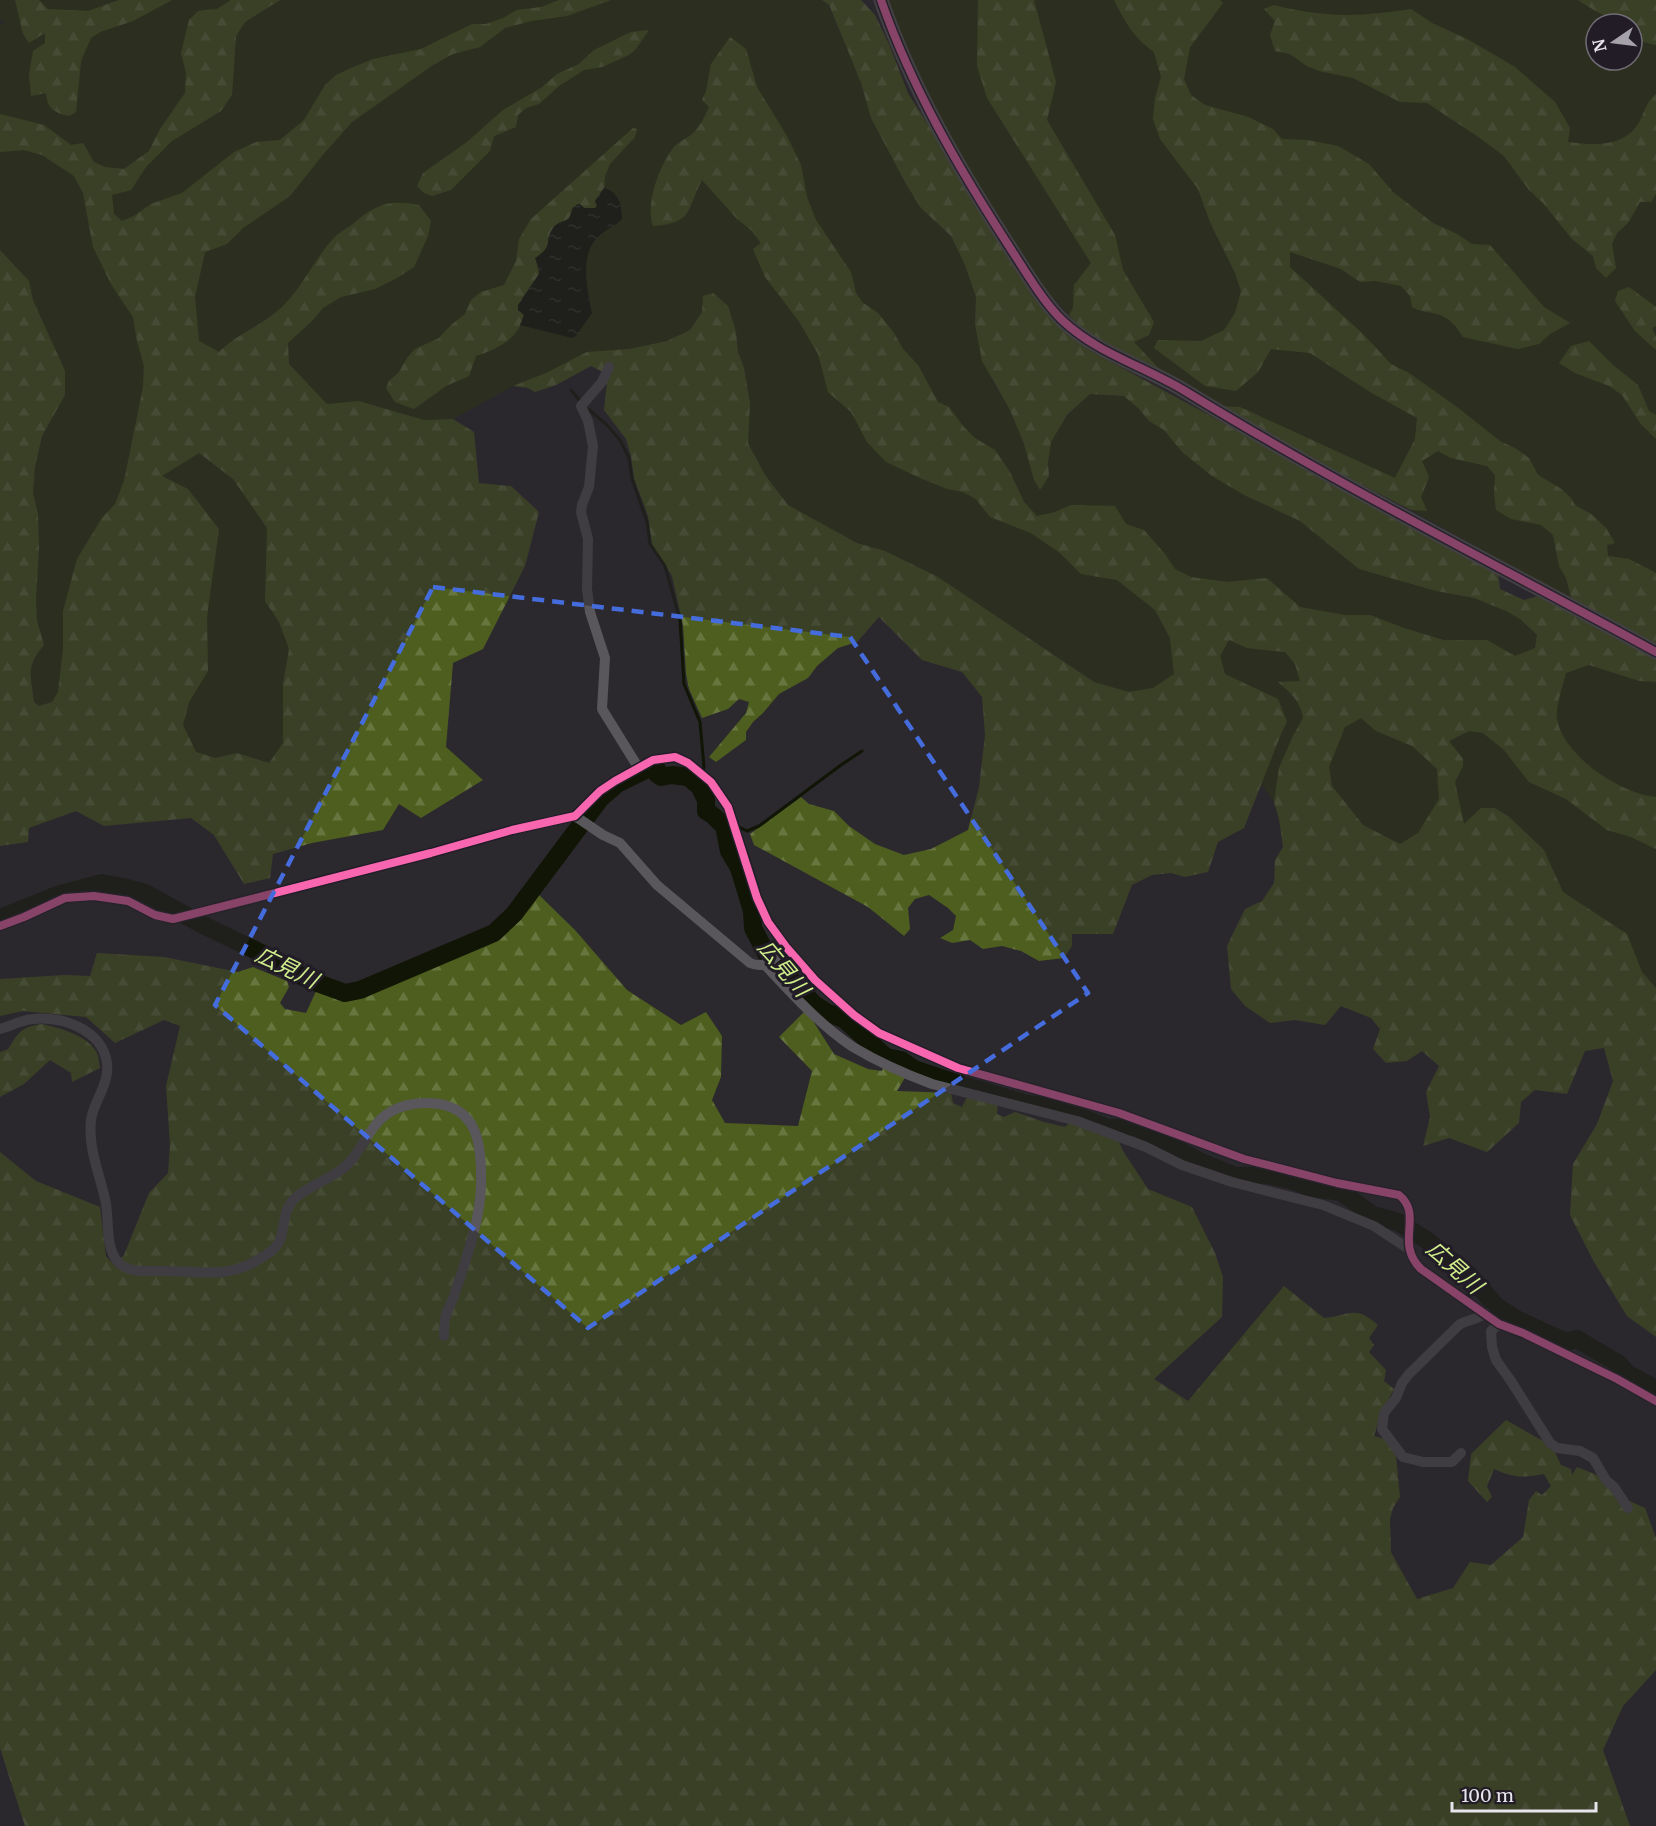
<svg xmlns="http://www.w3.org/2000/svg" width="1656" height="1826" viewBox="0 0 1656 1826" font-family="Merriweather,'Noto Sans JP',serif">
<defs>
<pattern id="forest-firs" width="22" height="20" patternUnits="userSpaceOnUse" patternTransform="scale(1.5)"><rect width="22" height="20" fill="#4d5e1e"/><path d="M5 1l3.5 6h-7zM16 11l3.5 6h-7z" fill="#67753f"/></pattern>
<pattern id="water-ripples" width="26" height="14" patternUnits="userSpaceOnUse" patternTransform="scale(1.5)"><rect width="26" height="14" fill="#101505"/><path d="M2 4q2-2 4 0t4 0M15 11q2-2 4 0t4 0" fill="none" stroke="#33372a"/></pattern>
</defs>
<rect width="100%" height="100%" fill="#2b282e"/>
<g fill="#2e390e" fill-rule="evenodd">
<path d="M0,0H822L828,5L846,46L861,83L871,118L906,184L921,208L951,237L965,265L976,297L975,324L992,381L1010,410L1024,444L1034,480L1040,489C1055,472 1044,460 1051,441C1059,422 1075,408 1090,394L1125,396L1139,409L1149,421L1164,430L1182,452L1246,496L1300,521L1359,569L1436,591L1474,598L1506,611L1520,619L1537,636L1589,665L1639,681L1656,682V988L1642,972L1626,934L1563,892L1544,850L1508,816L1495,808L1465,825L1418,834L1400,844L1363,825L1332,786L1274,802L1262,785L1129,692L1094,682L938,577L885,551L857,543L788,505L765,475L748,442L750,403L744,368L738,352L736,332L703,296L702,312L690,330L667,341L629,349L546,373L513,386L453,419L424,420L359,401L327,404L289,364L199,453L233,479L267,528L265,601L279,622L289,649L283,684V743L269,763L237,753L215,758L39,706L34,702C31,674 25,668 44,645L37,621L36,600L39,547L38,514L33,493L35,467L42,436L65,395V372L33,300L29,281L0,250V24L5,23L0,19Z"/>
<path d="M886,0H1656V647L1411,510L1311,459L1085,332L1020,263L949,140ZM1596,24H1632V60H1596Z"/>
</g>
<g fill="url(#forest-firs)" fill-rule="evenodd">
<path d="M15,0H39L48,9L88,11L119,0H172L133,21L100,32L91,38L81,61L76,112L69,116C54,113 47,108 46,93L31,96L29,75L33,51L45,43V33L29,43L23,34Z"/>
<path d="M231,0H280L245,22L236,36L232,95L221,111L172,141L146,167L131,190L112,195L114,214L122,221L134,216L151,204L182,193L234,152L256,142L280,140L304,120L325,85L336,75L351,68L373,59L421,49L472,24H486L503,18L517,10L541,7L559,0H611L567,16L531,21L505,28L480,47L453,54L433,65L352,122L321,157L290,196L243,228L227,244L205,252L195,297L199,341L219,352C238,333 264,325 283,306C303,286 314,260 333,239C339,232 348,228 355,222C379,203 389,200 419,205L431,221L428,236L414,267L397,278L375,289L341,297L323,308L312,321L288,343L289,364L327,404L359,401L424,420L453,419L474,432L479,483L511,486L539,512L525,566L483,649L453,663L446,747L483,780L421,818L399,804L383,830L312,843L273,854L270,878L244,884L214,835L191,818L104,826L76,811L29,828L28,842L0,846V250L29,281L33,300L65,371V395L42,436L35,467L33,493L38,514L39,547L36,600L37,621L44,645C25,668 31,674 34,702L39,706L52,702L58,692L63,649V611L77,559L102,518L115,504L124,481L143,387L144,366L137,341L133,317L111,284L93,247L83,193L74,176L42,155L24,150L0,152V114L44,125L71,145L83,143L94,162L105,167L124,169L149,151L160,129L185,93L186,73L181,53L189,20L198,11L217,9ZM199,453L233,479L267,528L265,601L279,622L289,649L283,684V743L269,763L237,753L215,758L196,752L183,725L189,702L208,671L207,617L219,529L188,489L162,476Z"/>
<path d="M822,0H861L875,15L889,44L908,93L950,159L1058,323L1091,351L1498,572L1500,589L1524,600L1542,595L1656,657V682L1639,681L1589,665L1566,673C1563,685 1555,708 1557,719C1563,756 1621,794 1656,797V849L1631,837L1607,830L1566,799L1529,782L1504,750L1483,733L1469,731L1449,741L1463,759V766L1455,782L1464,824L1481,808H1495L1508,816L1544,850L1563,892L1627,934L1642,972L1656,988V1337L1627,1316L1594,1262L1570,1215L1573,1164L1597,1124L1613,1081L1604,1048L1585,1051L1567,1094L1535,1090L1521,1102L1519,1123L1487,1152L1449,1138L1423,1146L1430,1117L1426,1092L1439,1066L1422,1051L1407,1061L1386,1063L1373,1049L1380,1029L1371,1018L1341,1006L1325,1025L1295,1020L1270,1023L1245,1006L1231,989L1227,946L1245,909L1262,901L1274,883L1275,860L1283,847L1279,819L1274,802L1279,768L1293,736L1303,718C1301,702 1290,692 1278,682L1300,681L1295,664L1285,652L1247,648L1229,640L1220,656L1225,674L1278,699L1287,722L1281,734L1244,828L1218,842L1208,872L1185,877L1171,873L1152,875L1132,885L1113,934H1072V946L1064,958L1039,961L1021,951L1002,946L983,949L970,940L952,943L940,938L953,930L956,916L948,908L929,895L915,899L908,908L910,929L904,936L868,907L754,845L750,834L801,797L809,804L834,811L849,826L875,844L904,855L931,849L968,830L979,787L985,735L982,697L962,672L922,660L879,617L857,642L838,648L817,666L808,678L779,694L763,713L753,722L746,732V740L716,762L709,757L746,713L749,702L739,699L728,709L702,718L689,689L686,674L683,625L672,576L652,544L648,516L634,478L631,456L626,439L604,410L607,383L601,371L591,366L556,385L535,392L528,388L513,386L546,373L587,352L629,349L667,341L690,330L702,312L703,296L713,293L728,306L736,332L738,352L744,368L750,403L748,443L765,475L788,505L857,543L885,551L938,577L1094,682L1129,692L1153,688L1174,674L1170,638L1155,610L1117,580L1081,574L1060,553L1031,533L990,517L976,499L963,492L947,489L920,478L886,462L867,442L851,412L828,392L818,354L798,320L765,277L753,249L761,243L751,230L737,219L702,180C686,210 694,223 653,226C645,204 660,163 675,146C681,140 689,138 694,132C701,125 705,116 709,107L702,100L706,91L711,64L730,37L746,49L757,87L787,136L801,165L807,197L816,220L851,272L856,293L862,302L878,313L894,333L903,349L918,365L938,402L949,407L963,426L975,438L995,450L1010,472L1024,502L1037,516L1055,512L1071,505L1115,506L1126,524L1144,530L1165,554L1175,569L1191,577L1228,582L1267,578L1300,607L1345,615H1370L1404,628L1444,640H1487L1515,656L1535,648L1537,635L1520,619L1506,611L1474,598L1436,591L1359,569L1300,521L1246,496L1212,476L1182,452L1164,430L1149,421L1139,409L1124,396L1090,394L1067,415L1051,442L1048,463L1049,476L1040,490L1034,480L1024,444L1010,410L982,361L975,324L976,297L965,265L951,236L921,208L906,184L871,118L861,83L846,46L829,5ZM1361,718L1376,731L1412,746L1437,769L1439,799L1418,833L1400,844L1363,825L1332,786L1329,767L1345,727Z"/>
<polygon points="978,0 1034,0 1056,82 1047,120 1115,235 1123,270 1154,322 1149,335 1134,342 1162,372 1085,332 1069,315 1073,308 1074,285 1091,263 987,98 977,66"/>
<path d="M1114,0H1220L1223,3L1190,47L1184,79L1191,95L1205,105L1248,117L1273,129L1282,139L1308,140L1338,146L1369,164L1393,192L1433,223L1457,234L1472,244L1490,245L1544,307L1570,323L1550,334L1539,344L1518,349L1463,337C1457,327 1449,317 1437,314C1426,311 1424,313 1412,307L1410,296L1401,286L1376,281L1360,282L1341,269L1290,252V267L1364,335L1391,364L1409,373L1457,407L1500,441L1515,448L1529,458L1538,475L1560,488L1571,498L1575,505L1591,514L1606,528L1615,543L1607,545L1608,556L1629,559L1656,573V647L1572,600L1566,578L1559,566L1553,535L1541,525L1511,519L1496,510L1494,493L1495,475L1487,466L1451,458L1438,451L1422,461L1429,477L1421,497L1427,511L1411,510L1311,459L1218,406L1240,407L1395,478L1415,439L1417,418L1370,392L1310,353L1271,349L1258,372L1236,391L1205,386L1154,348L1158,340L1201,341L1224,330L1235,313L1241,291L1235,273L1210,222L1198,189L1160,139L1153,119L1155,98L1161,77L1154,52C1132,36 1126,23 1114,0Z"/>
<path d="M1578,0H1656V45L1640,41L1632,36V24C1617,24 1591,9 1578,0Z"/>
<path d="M1274,5C1323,18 1361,17 1411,9L1432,23L1469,40L1515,67L1555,102L1570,128L1568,142C1592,145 1619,148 1636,127C1644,117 1645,102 1656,94V194L1651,202H1640L1628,223L1617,233L1612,244L1616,268L1606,278L1596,268L1593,256L1572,239L1543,203L1529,190L1504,156L1480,138L1427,103L1400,102L1353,78L1319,71L1307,66L1290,54L1275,51L1270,35L1275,21L1264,9Z"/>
<polygon points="649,30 636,49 629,55 602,67 584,70 559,86 539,104 526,108 518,115 516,127 494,136 490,151 451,190 432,196 424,193 417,186 423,173 467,142 503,110 541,88 557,74 579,64 594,50 631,32"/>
<path d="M633,128L637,129L635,137L610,164L605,176L604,188L595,201L597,206L595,209L584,208L580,204L572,208C570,219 568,220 558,223C553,233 549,251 539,255L536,261L539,274C532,286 521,297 518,310L524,315C518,339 498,349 476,356L469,376L446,386L414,409L395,402L386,388L389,381L399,372L407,358L415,349L439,338L451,325L465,314L471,300L481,292L504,285L516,261L519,239L531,219Z"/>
<polygon points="1629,287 1656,307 1656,326 1652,328 1656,337 1656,350 1635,331 1615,301 1618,291"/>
<polygon points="1589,341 1613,365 1638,385 1649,411 1656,415 1656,439 1640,423 1622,395 1609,386 1575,373 1559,363 1571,346"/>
<path d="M536,892L575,930L627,990L681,1025L706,1012L722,1036L721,1077L712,1100L725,1123L798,1126L812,1071L779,1037L806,1010L834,1054L868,1069L882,1071L884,1065L906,1076L897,1091L951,1093L953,1103L962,1107L968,1095L998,1103L997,1114L1004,1117L1015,1112L1044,1122L1065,1127L1084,1109L1110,1122L1123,1151L1148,1189L1192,1207L1215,1253L1223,1277L1222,1317L1154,1379L1188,1401L1284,1286L1324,1318C1350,1316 1354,1304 1378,1325L1369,1338L1374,1345L1369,1352L1386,1370L1384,1381L1394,1389L1380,1416L1374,1436L1385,1439L1396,1456L1400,1497L1393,1508L1390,1519L1391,1552L1417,1599L1453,1588L1470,1562L1491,1565L1523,1537L1529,1500L1536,1491L1542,1495L1551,1486L1544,1474C1523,1478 1514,1478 1494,1469L1487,1486L1492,1497L1487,1502L1468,1481L1471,1454L1506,1420L1552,1446L1561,1465L1571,1469L1572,1475L1577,1467L1602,1477L1612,1493L1645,1508L1656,1538V1670L1623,1706L1603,1750L1630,1826H25L0,1748V1152L36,1181L100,1207L106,1256L114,1265L124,1255L149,1193L168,1173L170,1145L166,1086L180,1026L164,1020L115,1043L86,1017L23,1011L0,1016V979L65,975L90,976L97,953L164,957L238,972L253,967L287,981L289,987L280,1003L285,1009L306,1013L318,987L344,996L359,992L493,937L509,925Z"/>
<path d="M42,1024C59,1028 88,1035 97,1053C99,1057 99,1063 100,1068L72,1082L71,1073L50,1060L24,1084L0,1097V1052L8,1049C19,1032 21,1027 42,1024Z"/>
</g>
<path fill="url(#water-ripples)" d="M604,188C619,192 622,205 622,219C615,226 606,229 599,236C579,254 587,288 592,313L576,336L572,338L520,325L524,315L518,310V305L539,274V268L535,258C555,245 543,243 553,228C557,222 565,222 570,218C572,211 572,205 580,204L584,208H595L597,206L595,201Z"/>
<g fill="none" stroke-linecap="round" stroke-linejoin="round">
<g stroke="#101505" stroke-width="3">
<polyline points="571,390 581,402"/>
<polyline points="588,409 606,424 620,440 629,458 632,479 647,522 650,544 665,566 680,620 684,684 700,722 704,767 703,772"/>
<polyline points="699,786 701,778"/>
<polyline points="739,827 747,831 759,826 841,765 862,751"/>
</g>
<path stroke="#101505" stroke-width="18" d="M0,918L57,895L102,883L123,887L145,893L205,926L278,961L293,972L312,981L345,993L360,990L494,933L514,914L600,799L617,784L654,766L657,769V774L661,777L672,775L688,777L699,786L706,800V811C715,815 717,821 724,826L729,851L739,868L752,911L753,928L766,953L814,1004L828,1013L844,1019L886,1057L901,1060L914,1069L959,1084L1028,1104L1056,1107L1108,1128L1136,1127L1201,1162L1236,1176L1268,1175L1294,1181L1308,1187L1341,1192L1373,1215L1398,1222L1428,1241L1470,1276L1497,1307L1518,1320L1566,1342L1577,1339L1619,1364L1628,1374L1656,1389"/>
<g stroke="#59575b" stroke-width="10">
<polyline points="609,367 602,382 581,406 588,421 593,446 589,487 582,505 581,512 588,539 587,589 590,612 605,658 602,709 638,767"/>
<path d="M575,816L603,835L620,843L657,885L750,963C767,970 774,957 787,948"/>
<path d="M0,926L24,917L65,898L94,896L128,901L155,915L173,919L431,853L512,830L575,816L600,791L615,781L653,760L675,757L688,763L711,782L728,807L757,898L768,922L787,948L815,980L854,1015L879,1033L958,1068L1119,1113L1244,1159L1337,1183L1399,1195C1424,1215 1394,1243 1421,1269L1499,1324L1523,1333L1617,1379L1656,1401"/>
<path d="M765,965C791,993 821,1026 853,1047C878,1062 905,1074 932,1084L1077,1121L1146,1147L1182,1165L1232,1182L1323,1205L1374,1226L1409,1249"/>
<path d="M0,1029C11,1026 21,1020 33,1019C66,1015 111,1034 107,1073C105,1090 93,1104 91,1120C88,1148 99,1172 105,1199C110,1218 104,1246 118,1262C130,1275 150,1270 166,1271C194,1271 228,1278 254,1262C263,1257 277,1249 280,1240C285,1226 283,1209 295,1198C310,1185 331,1179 346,1166C361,1152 367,1131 382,1118C394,1107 412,1103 428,1103C479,1104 482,1145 481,1186C480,1222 466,1259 455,1293C453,1300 450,1305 447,1312C444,1319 444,1328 444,1336"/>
<polyline points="1499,1324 1491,1331 1492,1347 1496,1360 1511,1381 1550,1443 1557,1448 1580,1451 1593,1458 1606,1480 1614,1487 1628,1508"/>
<path d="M1461,1453L1452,1462H1423L1403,1457L1382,1429L1384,1413L1396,1398L1402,1383L1409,1374L1459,1325C1467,1319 1477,1321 1485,1313"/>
</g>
<path stroke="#5f5c62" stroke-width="15" d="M881,0C911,86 958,167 1007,243C1022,266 1043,302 1062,320C1098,354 1144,366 1185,391C1338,485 1499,566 1656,652"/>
<defs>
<g id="cycleway">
<path d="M881,0C911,86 958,167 1007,243C1022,266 1043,302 1062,320C1098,354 1144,366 1185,391C1338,485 1499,566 1656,652"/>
<path d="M0,926L24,917L65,898L94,896L128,901L155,915L173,919L431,853L512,830L575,816L600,791L615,781L653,760L675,757L688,763L711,782L728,807L757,898L768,922L787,948L815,980L854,1015L879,1033L958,1068L1119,1113L1244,1159L1337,1183L1399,1195C1424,1215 1394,1243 1421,1269L1499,1324L1523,1333L1617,1379L1656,1401"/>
</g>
</defs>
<use href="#cycleway" stroke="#211c26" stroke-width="11"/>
<use href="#cycleway" stroke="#f766af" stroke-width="8"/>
</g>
<path d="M0 0H1656V1826H0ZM433,587L850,637L1088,993L588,1328L215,1005Z" fill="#2b282e" fill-opacity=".55" fill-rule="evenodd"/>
<path fill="none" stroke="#456cdc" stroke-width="4.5" stroke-dasharray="12 8" stroke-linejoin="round" d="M433,587L850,637L1088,993L588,1328L215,1005Z"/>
<g text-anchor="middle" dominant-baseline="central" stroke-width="6" stroke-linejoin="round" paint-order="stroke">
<g font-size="22" font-style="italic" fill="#d0ee8a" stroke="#211c26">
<text transform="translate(287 967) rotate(26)">広見川</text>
<text transform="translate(784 968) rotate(50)">広見川</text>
<text transform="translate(1455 1267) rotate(42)">広見川</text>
</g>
</g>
<g transform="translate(1614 42) rotate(256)"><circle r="28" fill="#211c26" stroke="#706c75" stroke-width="1.5"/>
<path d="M0-4.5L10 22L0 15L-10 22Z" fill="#a5a2a9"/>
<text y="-9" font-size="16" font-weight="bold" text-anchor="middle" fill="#e7e4eb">N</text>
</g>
<path d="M1452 1802v9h144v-9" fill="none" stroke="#e7e4eb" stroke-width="3"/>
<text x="1461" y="1802" font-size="18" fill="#e7e4eb" stroke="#211c26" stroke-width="4.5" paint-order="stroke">100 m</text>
</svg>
